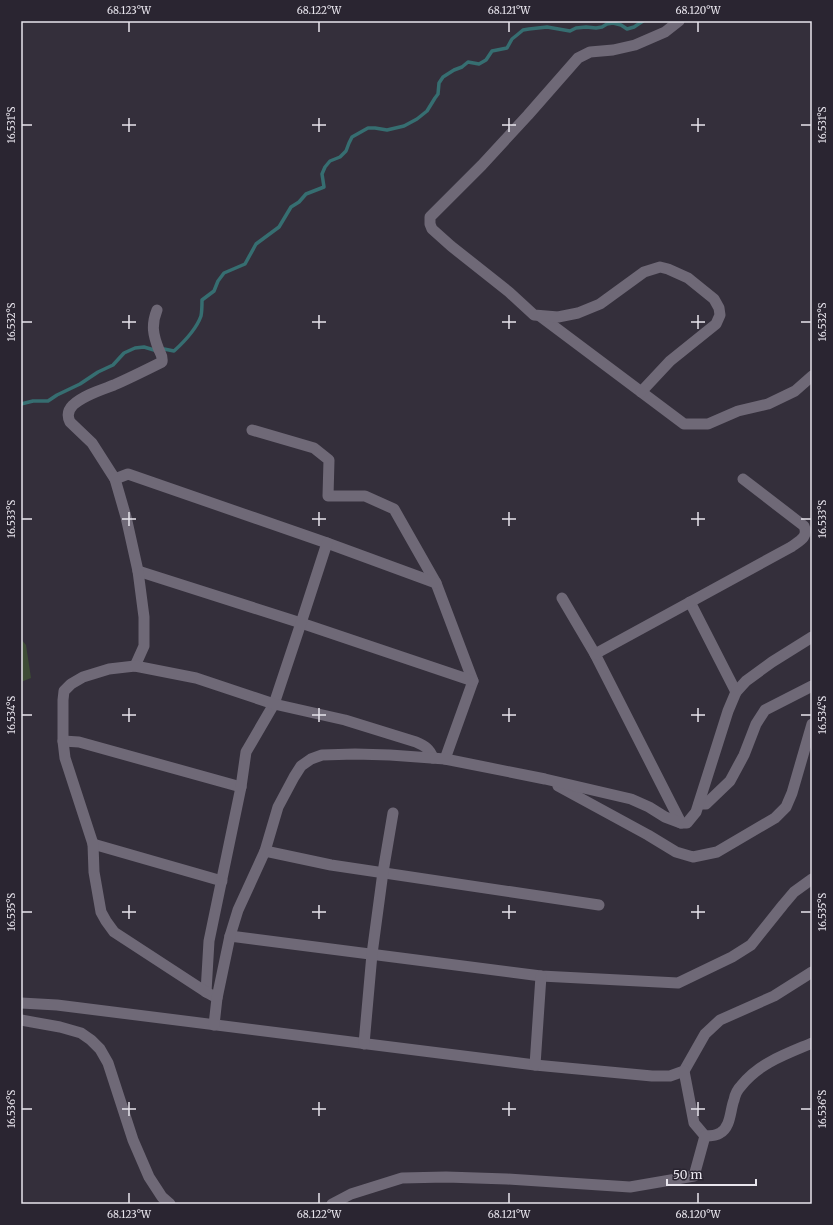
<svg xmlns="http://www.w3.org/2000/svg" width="833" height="1225" viewBox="0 0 833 1225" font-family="Merriweather,serif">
<rect width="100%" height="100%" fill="#342f3b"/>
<polygon fill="#3d4c35" points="21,639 26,645 31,678 21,682"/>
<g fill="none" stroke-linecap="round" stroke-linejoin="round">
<path stroke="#366e71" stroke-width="3.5" d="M21,404L33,401H48L57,395L80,384L98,372L113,365L124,353L135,348L144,347L154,350L164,349L174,351C185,341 196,330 201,316C202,311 202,305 202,300L214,291L218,281L224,273L245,264L256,244L279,227L291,207L299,202L306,194L324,187L322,174L325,167L330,161L340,157L346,151L349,143L352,137L368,128H375L387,130L404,126L417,119L427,111L435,98L438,94L439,83L443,77L454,70L462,67L468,62L479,64L486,60L492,51L507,48L512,39L517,35L523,30L529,29L547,27L570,31L576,28L586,27L596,28L602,27L607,24L613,23L621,25L627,29L634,27L643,21"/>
<g stroke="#6f6977" stroke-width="11">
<polyline points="540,316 684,424 708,424 738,411 768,404 795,391 812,376"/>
<polyline points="641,392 670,361 716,324 720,315 719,308 714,299 688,278 668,269 660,267 644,272 600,304 578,313 558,317 534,315 509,292 451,246 432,229 430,224 430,217 482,165 528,115 578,58 590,52 613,50 635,45 665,32 679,21"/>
<polyline points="252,430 314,448 329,460 328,496 365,496 394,509 436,583 473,681 445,759"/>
<polyline points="115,479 128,474 327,543 436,583"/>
<polyline points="138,571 301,623 473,681"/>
<polyline points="562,598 595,654 681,823"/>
<polyline points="690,602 736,692"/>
<path d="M595,654L791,547C799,541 809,537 804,526L743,479"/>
<path d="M135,666L144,646V617L138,571L126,517L115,479L92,443L70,422C67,416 68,410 73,405C84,395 101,390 114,385C130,378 146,370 162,362C163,357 161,354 159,350C153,335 151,325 157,310"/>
<polyline points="63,741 79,742 241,787"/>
<polyline points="558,786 648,835 676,852 693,857 717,852 775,818 786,807 792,793 812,724"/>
<polyline points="699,804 706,804 730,781 744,755 756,724 765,710 812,686"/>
<polyline points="93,844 222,881"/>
<polyline points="265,851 331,865 599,905"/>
<polyline points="230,936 541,976 678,983 732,957 751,945 783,905 794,892 812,879"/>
<polyline points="206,992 209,941 241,787 246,752 274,704 301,623 327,543"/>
<path d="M217,998L206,992L114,932L106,921L101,912L94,872L93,844L65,758L63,741V700L64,691L71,684L83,677L109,669L135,666L196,678L274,704L345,720L416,742C425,746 430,749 433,758"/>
<polyline points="21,1003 57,1005 535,1065 652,1076 670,1076 684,1071 705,1034 720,1020 774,996 812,972"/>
<polyline points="21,1020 60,1027 81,1033 91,1040 100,1049 108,1063 133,1140 149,1177 162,1197 170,1204"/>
<polyline points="214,1025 217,998 230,936 238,910 265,851 278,807 294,777 301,766 311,759 322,755 355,754 390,755 445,759 545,779 631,799 649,807 665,817 681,823 687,823 696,812 728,711 736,692 746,681 772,662 812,637"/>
<polyline points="364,1044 372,954 383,872 393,813"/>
<polyline points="535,1065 541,976"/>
<path d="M684,1071L694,1123L705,1136C710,1136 716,1136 720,1133C731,1127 730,1110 734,1100C735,1095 738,1089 741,1086C759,1063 786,1054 812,1043"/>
<polyline points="332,1204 351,1194 402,1178 446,1177 507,1179 630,1187 694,1176 705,1136"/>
</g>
</g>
<path fill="none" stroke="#e8e5ed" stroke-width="1.5" d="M129,22V32M319,22V32M509,22V32M698,22V32M129,118V132M319,118V132M509,118V132M698,118V132M22,125H32M122,125H136M312,125H326M502,125H516M691,125H705M801,125H811M129,315V329M319,315V329M509,315V329M698,315V329M22,322H32M122,322H136M312,322H326M502,322H516M691,322H705M801,322H811M129,512V526M319,512V526M509,512V526M698,512V526M22,519H32M122,519H136M312,519H326M502,519H516M691,519H705M801,519H811M129,708V722M319,708V722M509,708V722M698,708V722M22,715H32M122,715H136M312,715H326M502,715H516M691,715H705M801,715H811M129,905V919M319,905V919M509,905V919M698,905V919M22,912H32M122,912H136M312,912H326M502,912H516M691,912H705M801,912H811M129,1102V1116M319,1102V1116M509,1102V1116M698,1102V1116M22,1109H32M122,1109H136M312,1109H326M502,1109H516M691,1109H705M801,1109H811M129,1193V1203M319,1193V1203M509,1193V1203M698,1193V1203"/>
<rect width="833" height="1225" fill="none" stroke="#2a2531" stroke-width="44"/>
<path d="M667 1179v6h89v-6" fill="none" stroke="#e8e5ed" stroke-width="2"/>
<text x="673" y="1179" font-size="12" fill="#e8e5ed" stroke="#2a2531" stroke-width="3" paint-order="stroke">50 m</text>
<rect x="22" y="22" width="789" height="1181" fill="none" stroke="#e8e5ed" stroke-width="1.5"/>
<g font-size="10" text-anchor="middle" fill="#e8e5ed">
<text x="129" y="14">68.123°W</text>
<text x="319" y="14">68.122°W</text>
<text x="509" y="14">68.121°W</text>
<text x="698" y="14">68.120°W</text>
<text transform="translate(11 125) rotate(-90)" y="4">16.531°S</text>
<text transform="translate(822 125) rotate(-90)" y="4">16.531°S</text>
<text transform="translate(11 322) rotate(-90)" y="4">16.532°S</text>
<text transform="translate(822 322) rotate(-90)" y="4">16.532°S</text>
<text transform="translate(11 519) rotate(-90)" y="4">16.533°S</text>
<text transform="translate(822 519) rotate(-90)" y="4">16.533°S</text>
<text transform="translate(11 715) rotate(-90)" y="4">16.534°S</text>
<text transform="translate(822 715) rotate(-90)" y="4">16.534°S</text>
<text transform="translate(11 912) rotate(-90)" y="4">16.535°S</text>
<text transform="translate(822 912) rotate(-90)" y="4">16.535°S</text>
<text transform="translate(11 1109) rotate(-90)" y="4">16.536°S</text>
<text transform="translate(822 1109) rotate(-90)" y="4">16.536°S</text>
<text x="129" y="1218">68.123°W</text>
<text x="319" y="1218">68.122°W</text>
<text x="509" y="1218">68.121°W</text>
<text x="698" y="1218">68.120°W</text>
</g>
</svg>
